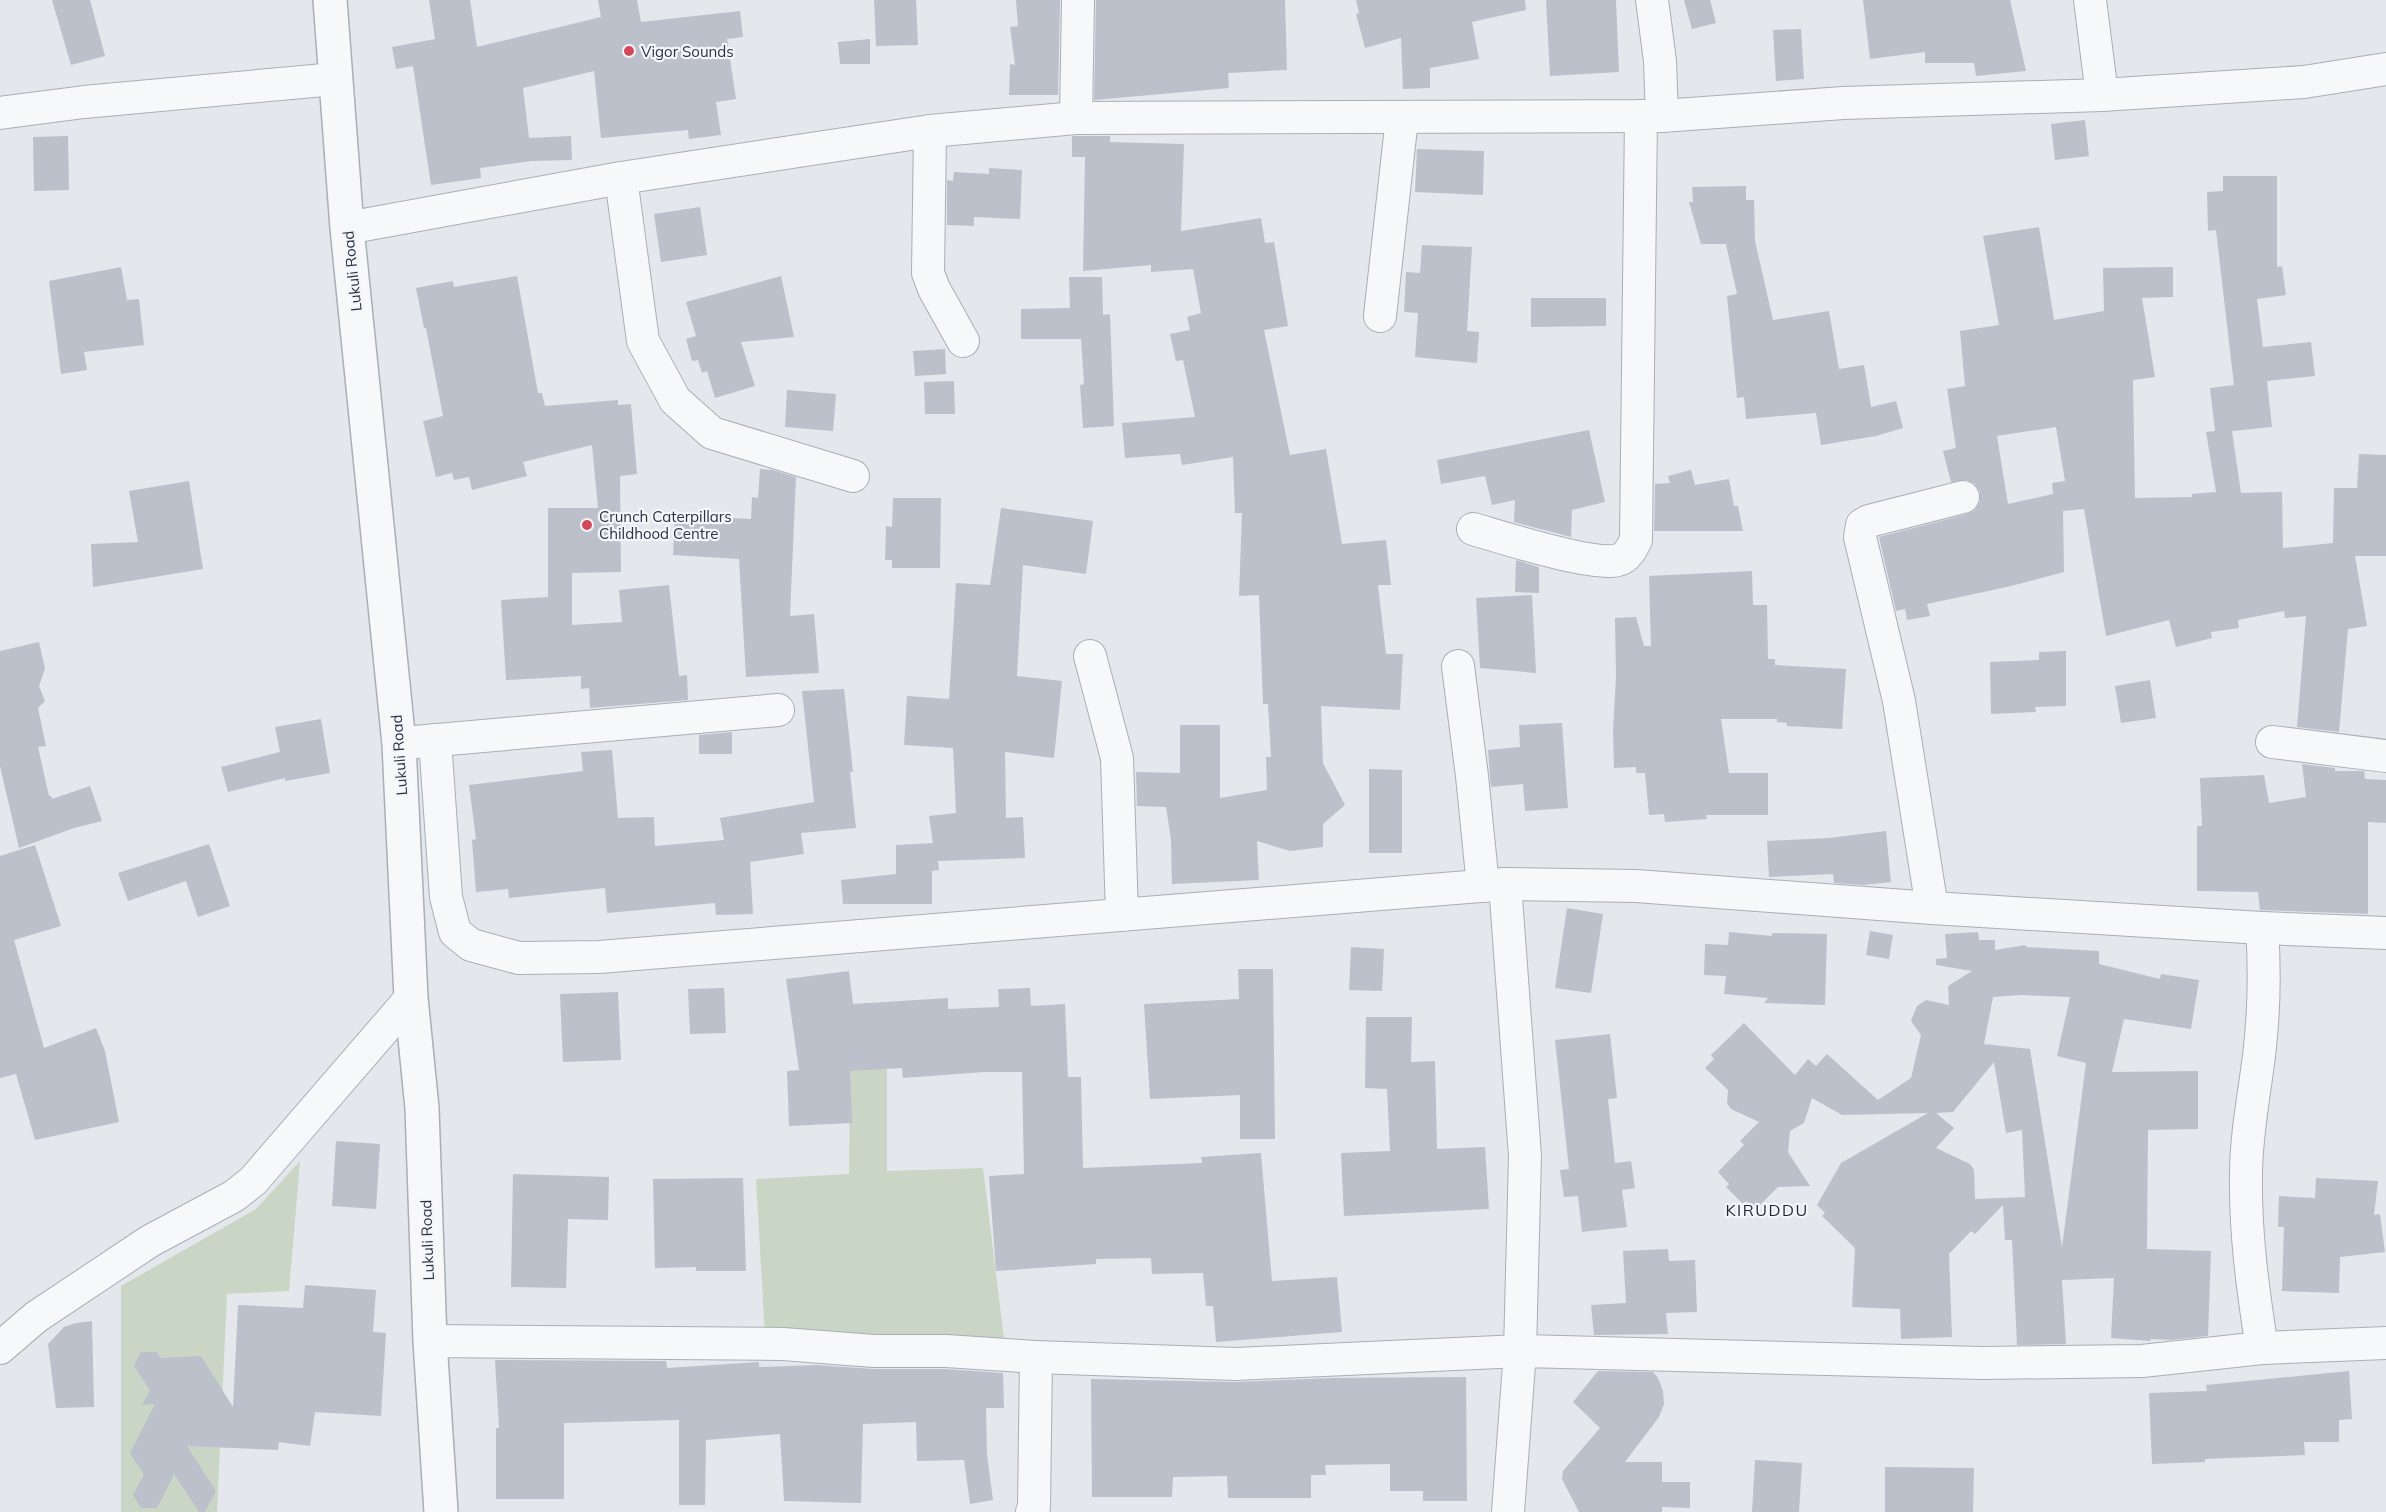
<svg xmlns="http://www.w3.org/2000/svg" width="2386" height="1512" viewBox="0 0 2386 1512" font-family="Mulish,sans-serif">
<rect width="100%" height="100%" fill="#e4e7ec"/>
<g fill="#c9d6c5">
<polygon points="887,1065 887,1171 983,1168 1006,1355 765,1336 756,1179 849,1174 850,1069"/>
<polygon points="300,1161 289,1291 227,1294 217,1512 121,1512 121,1286 256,1209"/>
</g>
<g fill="#bbc0ca" fill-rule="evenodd">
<polygon points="52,0 90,0 105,56 71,65"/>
<polygon points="429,0 470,0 477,47 601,17 598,0 637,0 641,22 740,11 743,37 727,39 736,99 716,102 721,135 689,139 688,130 601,138 594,71 523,88 529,138 571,136 572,160 531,161 480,168 481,178 431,185 413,66 396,69 392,47 435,39"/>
<polygon points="874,0 916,0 918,45 876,46"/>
<polygon points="1016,0 1060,0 1058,95 1009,95 1010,64 1015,65 1010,27 1018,26"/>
<polygon points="1096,0 1285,0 1287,70 1228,73 1229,88 1094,100"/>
<polygon points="1356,0 1525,0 1526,10 1472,22 1479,59 1430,68 1430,88 1403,89 1401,38 1365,48 1356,14 1359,13"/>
<polygon points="1546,0 1616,0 1619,72 1550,76"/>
<polygon points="1684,0 1710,0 1716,23 1692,29"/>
<polygon points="1863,0 2010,0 2026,71 1976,76 1974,63 1925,63 1925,52 1870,59"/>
<polygon points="1801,29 1804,79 1776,81 1773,30"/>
<polygon points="870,39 870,64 840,64 838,42"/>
<polygon points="2085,120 2089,156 2055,160 2051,124"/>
<polygon points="68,136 69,190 34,191 33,137"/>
<polygon points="1072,136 1110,136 1110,142 1184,144 1181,231 1261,218 1265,243 1274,242 1288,326 1264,330 1290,455 1326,449 1342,544 1386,540 1391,585 1378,585 1386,654 1403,654 1400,710 1321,706 1323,763 1345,805 1323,824 1323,847 1290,851 1257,841 1259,880 1172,884 1171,840 1166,807 1137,806 1136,772 1180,773 1180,725 1220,725 1220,798 1267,790 1266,757 1271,757 1268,704 1263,704 1259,595 1239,596 1242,513 1235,513 1233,457 1182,465 1180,454 1125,458 1122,423 1195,417 1183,360 1176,361 1170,334 1190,330 1187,317 1201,313 1193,269 1151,272 1151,265 1083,271 1085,157 1072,157"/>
<polygon points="1417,149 1484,151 1483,195 1415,192"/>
<polygon points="989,168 1022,170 1020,219 974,217 974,226 947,225 947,180 953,181 954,172 989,174"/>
<path d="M2223,176H2277V267L2282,266L2286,295L2257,299L2263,347L2311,342L2315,376L2267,381L2272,427L2232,431L2241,493L2282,492L2283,548L2333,543L2334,488H2357L2359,454L2386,455V556H2355L2367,626L2348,629L2339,732L2297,727L2306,616L2285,618L2284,611L2238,620L2239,628L2211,632L2212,638L2176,647L2169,620L2106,636L2084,509L2063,511L2064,572L2007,587L1927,604L1930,616L1907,620L1905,609L1896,611L1879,537L1967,514L1975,510L1980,502V492L1975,484L1967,480L1951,482L1943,451L1956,448L1947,389L1965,386L1960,331L1999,325L1983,236L2039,227L2054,320L2104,311L2103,268L2173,267V297L2142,298L2155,377L2133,380L2135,498L2192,497V494L2216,492L2206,432L2215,431L2210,388L2234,385L2216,230L2208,231L2207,192L2223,191ZM2056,427L2065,481L2052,483L2053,494L2008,504L1997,436Z"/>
<polygon points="1746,186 1746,200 1754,200 1755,241 1773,320 1829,311 1839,369 1864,365 1871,407 1896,401 1903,428 1876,436 1821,445 1816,413 1746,419 1744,397 1737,398 1727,296 1737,294 1726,244 1701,244 1689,202 1693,202 1692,187"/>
<polygon points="700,207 707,255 661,262 654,214"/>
<polygon points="1422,245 1472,247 1467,331 1479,332 1477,363 1415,357 1418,313 1404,312 1406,272 1420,273"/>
<polygon points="121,267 127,300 139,299 144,345 84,352 87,370 61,374 49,281"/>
<polygon points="517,276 538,393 542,393 545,406 618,400 618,405 631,404 637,474 620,476 621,572 572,573 572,625 622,622 619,590 669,585 679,676 687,675 688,700 590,708 589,688 581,689 581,676 506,680 501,600 548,597 548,508 598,508 592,445 523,462 527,476 472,490 469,477 454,480 452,473 436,477 423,421 443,416 426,328 424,328 416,288 453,281 454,287"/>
<polygon points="781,276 794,337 741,342 755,386 715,398 707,371 702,373 698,360 692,361 686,339 696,336 686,302"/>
<polygon points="1069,277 1102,277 1103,315 1110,314 1114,426 1083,428 1080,385 1084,384 1081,339 1021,339 1021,309 1070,308"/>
<polygon points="1531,298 1606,298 1606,326 1531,327"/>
<polygon points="945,349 946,374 915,376 913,351"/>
<polygon points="954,381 955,414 925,414 924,382"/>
<polygon points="787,390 836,394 833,431 785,427"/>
<polygon points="1589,430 1605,502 1572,510 1571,537 1514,522 1515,500 1492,505 1485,476 1441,484 1437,460"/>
<polygon points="760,469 773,470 796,477 790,616 814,614 819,673 746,677 739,559 673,555 675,515 751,519 752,497 758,498"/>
<polygon points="1691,470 1695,485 1729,479 1734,506 1738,506 1743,531 1654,531 1655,484 1670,483 1668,476"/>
<polygon points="189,481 203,569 93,587 91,544 138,542 129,491"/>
<polygon points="893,498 941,498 940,568 892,568 892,560 885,560 886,526 892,527"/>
<polygon points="1001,508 1093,521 1086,574 1023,565 1017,676 1062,681 1054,758 1005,752 1006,818 1023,817 1025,858 938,861 939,870 932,871 932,904 843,904 841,880 896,874 896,845 933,843 929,816 956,813 953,748 904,745 907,696 949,699 956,583 990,585"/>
<polygon points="1516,560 1539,567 1539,593 1515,592"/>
<polygon points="1752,571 1753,605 1767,605 1768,659 1775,659 1775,665 1846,669 1842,729 1787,726 1787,723 1777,722 1777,719 1721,719 1729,773 1768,773 1768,815 1706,815 1707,819 1665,822 1664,814 1649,815 1645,773 1636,773 1636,767 1614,768 1613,729 1616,678 1615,618 1636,617 1644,646 1651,646 1649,576"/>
<polygon points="1532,595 1536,673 1480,668 1476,598"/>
<polygon points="39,642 45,669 39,686 45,701 38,708 46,746 38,747 49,796 51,796 52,799 90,786 102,821 74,828 19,848 0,766 0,651"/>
<polygon points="2066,651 2066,706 2035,707 2036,712 1991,714 1990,662 2039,660 2039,652"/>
<polygon points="2150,680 2156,718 2121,723 2115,686"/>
<polygon points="844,689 853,772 850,772 856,828 801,833 804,854 750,862 753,914 716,915 715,903 607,913 605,888 509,898 508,889 476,892 472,840 476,839 469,785 583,771 581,752 612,750 618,818 654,817 655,846 724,840 720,818 814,802 802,691"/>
<polygon points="321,719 330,773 285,781 285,778 228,792 221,767 280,752 275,727"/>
<polygon points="1562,723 1568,808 1525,811 1523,784 1491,787 1488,750 1520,747 1519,725"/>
<polygon points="732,732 732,754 699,754 699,735"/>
<polygon points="2302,764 2335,768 2335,771 2364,771 2365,779 2386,780 2386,823 2368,822 2368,914 2260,910 2258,892 2197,891 2197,826 2202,826 2200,778 2264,775 2269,803 2306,797"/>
<polygon points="1369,769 1402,770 1402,853 1369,853"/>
<polygon points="1886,831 1891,882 1863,885 1834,883 1833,874 1769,877 1767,841 1829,838"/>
<polygon points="209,844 230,906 198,917 186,881 128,901 118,873"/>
<polygon points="35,845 61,926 14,940 44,1048 96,1028 105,1051 119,1122 35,1140 16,1074 0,1078 0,856"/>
<polygon points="1567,908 1603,914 1591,993 1555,988"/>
<polygon points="1870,931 1893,935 1889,959 1866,955"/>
<polygon points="1729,932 1772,936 1772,933 1827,934 1825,1005 1764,1003 1768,998 1724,994 1726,976 1704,975 1705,944 1728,945"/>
<path d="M1978,932L1979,940H1995V950L2026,945V947L2099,951V964L2160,979L2161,974L2199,980L2191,1029L2124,1019L2112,1072L2198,1071V1129L2148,1130L2147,1249L2211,1251L2208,1336L2171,1340L2151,1339L2150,1341L2111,1338L2114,1278L2062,1280L2066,1344L2017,1345L2012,1240H2005L2003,1205L1975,1234L1971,1231L1949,1254L1952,1337L1901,1339L1900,1309L1852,1307L1855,1248L1822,1216L1825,1213L1817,1205L1841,1163L1928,1113L1842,1115L1812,1098L1804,1123L1790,1131L1788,1152L1810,1186L1778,1187L1755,1210L1746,1201L1743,1204L1726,1187L1729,1184L1718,1172L1744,1145L1740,1141L1759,1122L1731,1109L1727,1103L1728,1090L1705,1068L1714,1059L1711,1055L1744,1023L1795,1075L1808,1059L1816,1066L1827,1054L1878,1100L1911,1078L1921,1035L1911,1021L1917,1006L1926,1000L1949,1005L1948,986L1972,971L1936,965V959L1947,958L1945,934ZM2021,995L2070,997L2057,1056L2086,1063L2062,1247L2030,1049L1984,1044L1993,997ZM1994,1062L2006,1133L2022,1130L2025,1197L1975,1199L1974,1170L1970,1164L1936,1148L1954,1128L1936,1113L1953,1112Z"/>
<polygon points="1351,947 1384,949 1382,991 1349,990"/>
<polygon points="1238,969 1273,969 1275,1139 1240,1139 1240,1095 1150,1099 1144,1004 1239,999"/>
<polygon points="849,971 853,1004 948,998 948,1009 999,1007 998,989 1030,988 1031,1006 1065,1004 1068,1077 1081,1077 1083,1168 1202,1163 1201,1157 1261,1153 1272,1281 1337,1277 1342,1332 1216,1342 1213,1306 1206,1306 1203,1273 1152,1274 1151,1258 1096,1259 1096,1264 996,1271 989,1176 1024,1174 1022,1072 984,1072 903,1078 902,1068 850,1071 852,1123 789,1126 787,1071 799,1070 786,979"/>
<polygon points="724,988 726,1033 690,1034 688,989"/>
<polygon points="618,992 621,1060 563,1062 560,994"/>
<polygon points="1366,1017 1412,1017 1411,1062 1435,1061 1437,1149 1485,1147 1489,1209 1344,1216 1341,1153 1390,1151 1387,1089 1365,1088"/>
<polygon points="1610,1034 1617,1098 1608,1099 1615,1163 1631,1161 1635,1188 1622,1190 1627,1227 1582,1232 1578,1196 1564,1197 1560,1170 1569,1169 1555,1040"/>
<polygon points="336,1141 380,1144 376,1209 332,1206"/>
<polygon points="513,1174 609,1177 608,1220 568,1219 566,1288 511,1287"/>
<polygon points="743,1178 746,1271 696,1271 696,1267 655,1268 653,1179"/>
<polygon points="2316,1178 2378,1181 2374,1215 2380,1214 2385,1252 2340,1257 2339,1293 2282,1291 2284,1227 2278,1227 2279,1196 2315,1198"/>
<polygon points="1668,1249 1669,1261 1695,1260 1697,1312 1666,1313 1668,1334 1594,1335 1591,1305 1626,1303 1623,1251"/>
<polygon points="305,1285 376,1290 373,1332 386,1333 381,1416 315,1412 310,1446 279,1442 278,1450 187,1446 216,1491 205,1512 199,1512 174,1474 157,1508 141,1508 133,1495 144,1475 130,1453 155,1404 142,1405 150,1390 134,1366 141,1352 157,1352 161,1358 201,1356 233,1407 238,1305 303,1308"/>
<polygon points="92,1321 94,1407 56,1408 48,1344 64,1327 76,1323"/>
<polygon points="495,1360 666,1361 667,1368 759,1362 759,1367 816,1365 874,1369 945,1369 1003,1373 1004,1408 986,1408 987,1455 993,1500 970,1504 964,1460 917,1461 916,1422 863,1424 861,1503 784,1501 780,1434 706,1440 705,1505 679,1505 679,1420 564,1423 564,1499 496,1499 496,1428 499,1428"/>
<polygon points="1598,1371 1653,1372 1658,1378 1663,1391 1664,1404 1659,1417 1625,1462 1662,1462 1662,1482 1690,1482 1690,1508 1662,1507 1662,1512 1579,1512 1562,1479 1563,1471 1600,1428 1573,1402"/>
<polygon points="2349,1371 2352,1419 2339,1420 2339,1442 2304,1442 2305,1455 2205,1459 2205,1462 2152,1464 2149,1393 2207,1391 2206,1385"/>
<polygon points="1466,1377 1467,1501 1423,1501 1423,1491 1390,1491 1390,1464 1325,1465 1326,1475 1311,1475 1311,1498 1228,1498 1227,1476 1173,1477 1172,1497 1092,1497 1091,1379 1235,1382 1333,1378"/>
<polygon points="1755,1460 1802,1463 1799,1512 1752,1512"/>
<polygon points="1885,1467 1974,1468 1973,1512 1885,1512"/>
</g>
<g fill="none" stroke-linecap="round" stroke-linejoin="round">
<defs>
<g id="minor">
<polyline points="1652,0 1660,61 1662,116"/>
<polyline points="2090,0 2102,95"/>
<polyline points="0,113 84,102 335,79"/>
<polyline points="1076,118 1078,0"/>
<polyline points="930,131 928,273 934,289 963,341"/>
<polyline points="621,178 643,341 675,400 712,433 853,476"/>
<polyline points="347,228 621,178 930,131 1076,118 1662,116 1843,103 2102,95 2304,82 2386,69"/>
<polyline points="1380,316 1402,118"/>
<path d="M1473,529C1501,537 1593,567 1618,560C1627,558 1632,548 1636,540L1641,116"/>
<polyline points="1090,656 1117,758 1122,915"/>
<polyline points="1458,666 1472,776 1483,886"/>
<polyline points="435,740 446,897 455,932 471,945 519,958 599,957 1505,884 1636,886 1932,908 2262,928 2386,933"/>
<polyline points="415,742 778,710"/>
<polyline points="2272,742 2386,756"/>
<polyline points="1932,908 1899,701 1860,537 1862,525 1869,521 1963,497"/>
<polyline points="430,1341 783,1344 874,1351 946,1351 1036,1357 1236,1364 1520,1351 1525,1156 1505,884"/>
<polyline points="0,1348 36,1317 150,1241 234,1196 253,1181 411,998"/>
<path d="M2262,1348C2253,1291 2245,1233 2246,1175C2246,1135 2254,1096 2259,1056C2264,1014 2265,971 2262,928"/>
<polyline points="1032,1512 1034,1507 1036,1357"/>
<polyline points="1508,1512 1520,1351 1982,1363 2142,1361 2262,1348 2386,1343"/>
</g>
<polyline id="tertiary" points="330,0 347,228 399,744 411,998 422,1108 430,1341 441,1512"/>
</defs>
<use href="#minor" stroke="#a9aeb7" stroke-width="34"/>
<use href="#tertiary" stroke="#a9aeb7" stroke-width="36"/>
<use href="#minor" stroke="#f7f8fa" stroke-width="32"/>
<use href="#tertiary" stroke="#f7f8fa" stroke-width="33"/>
</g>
<g fill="#d1495b" stroke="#f4f6f9" stroke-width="2">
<circle cx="629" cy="51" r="6"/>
<circle cx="587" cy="525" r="6"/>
</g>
<g text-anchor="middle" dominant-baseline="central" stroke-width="4.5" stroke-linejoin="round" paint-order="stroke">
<g font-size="15" fill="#2b3445" stroke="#f4f6f9" text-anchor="start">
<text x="641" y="51">Vigor Sounds</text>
<text x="599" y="516">Crunch Caterpillars<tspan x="599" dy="17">Childhood Centre</tspan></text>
</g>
<g font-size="15" fill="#2b3445" stroke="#f4f6f9">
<text transform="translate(352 271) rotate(-96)">Lukuli Road</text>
<text transform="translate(399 755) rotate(-94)">Lukuli Road</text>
<text transform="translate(427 1240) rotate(-92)">Lukuli Road</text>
</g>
<g font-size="16" letter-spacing="1.5" fill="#1d2536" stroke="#f4f6f9">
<text x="1767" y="1210">KIRUDDU</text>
</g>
</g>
</svg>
